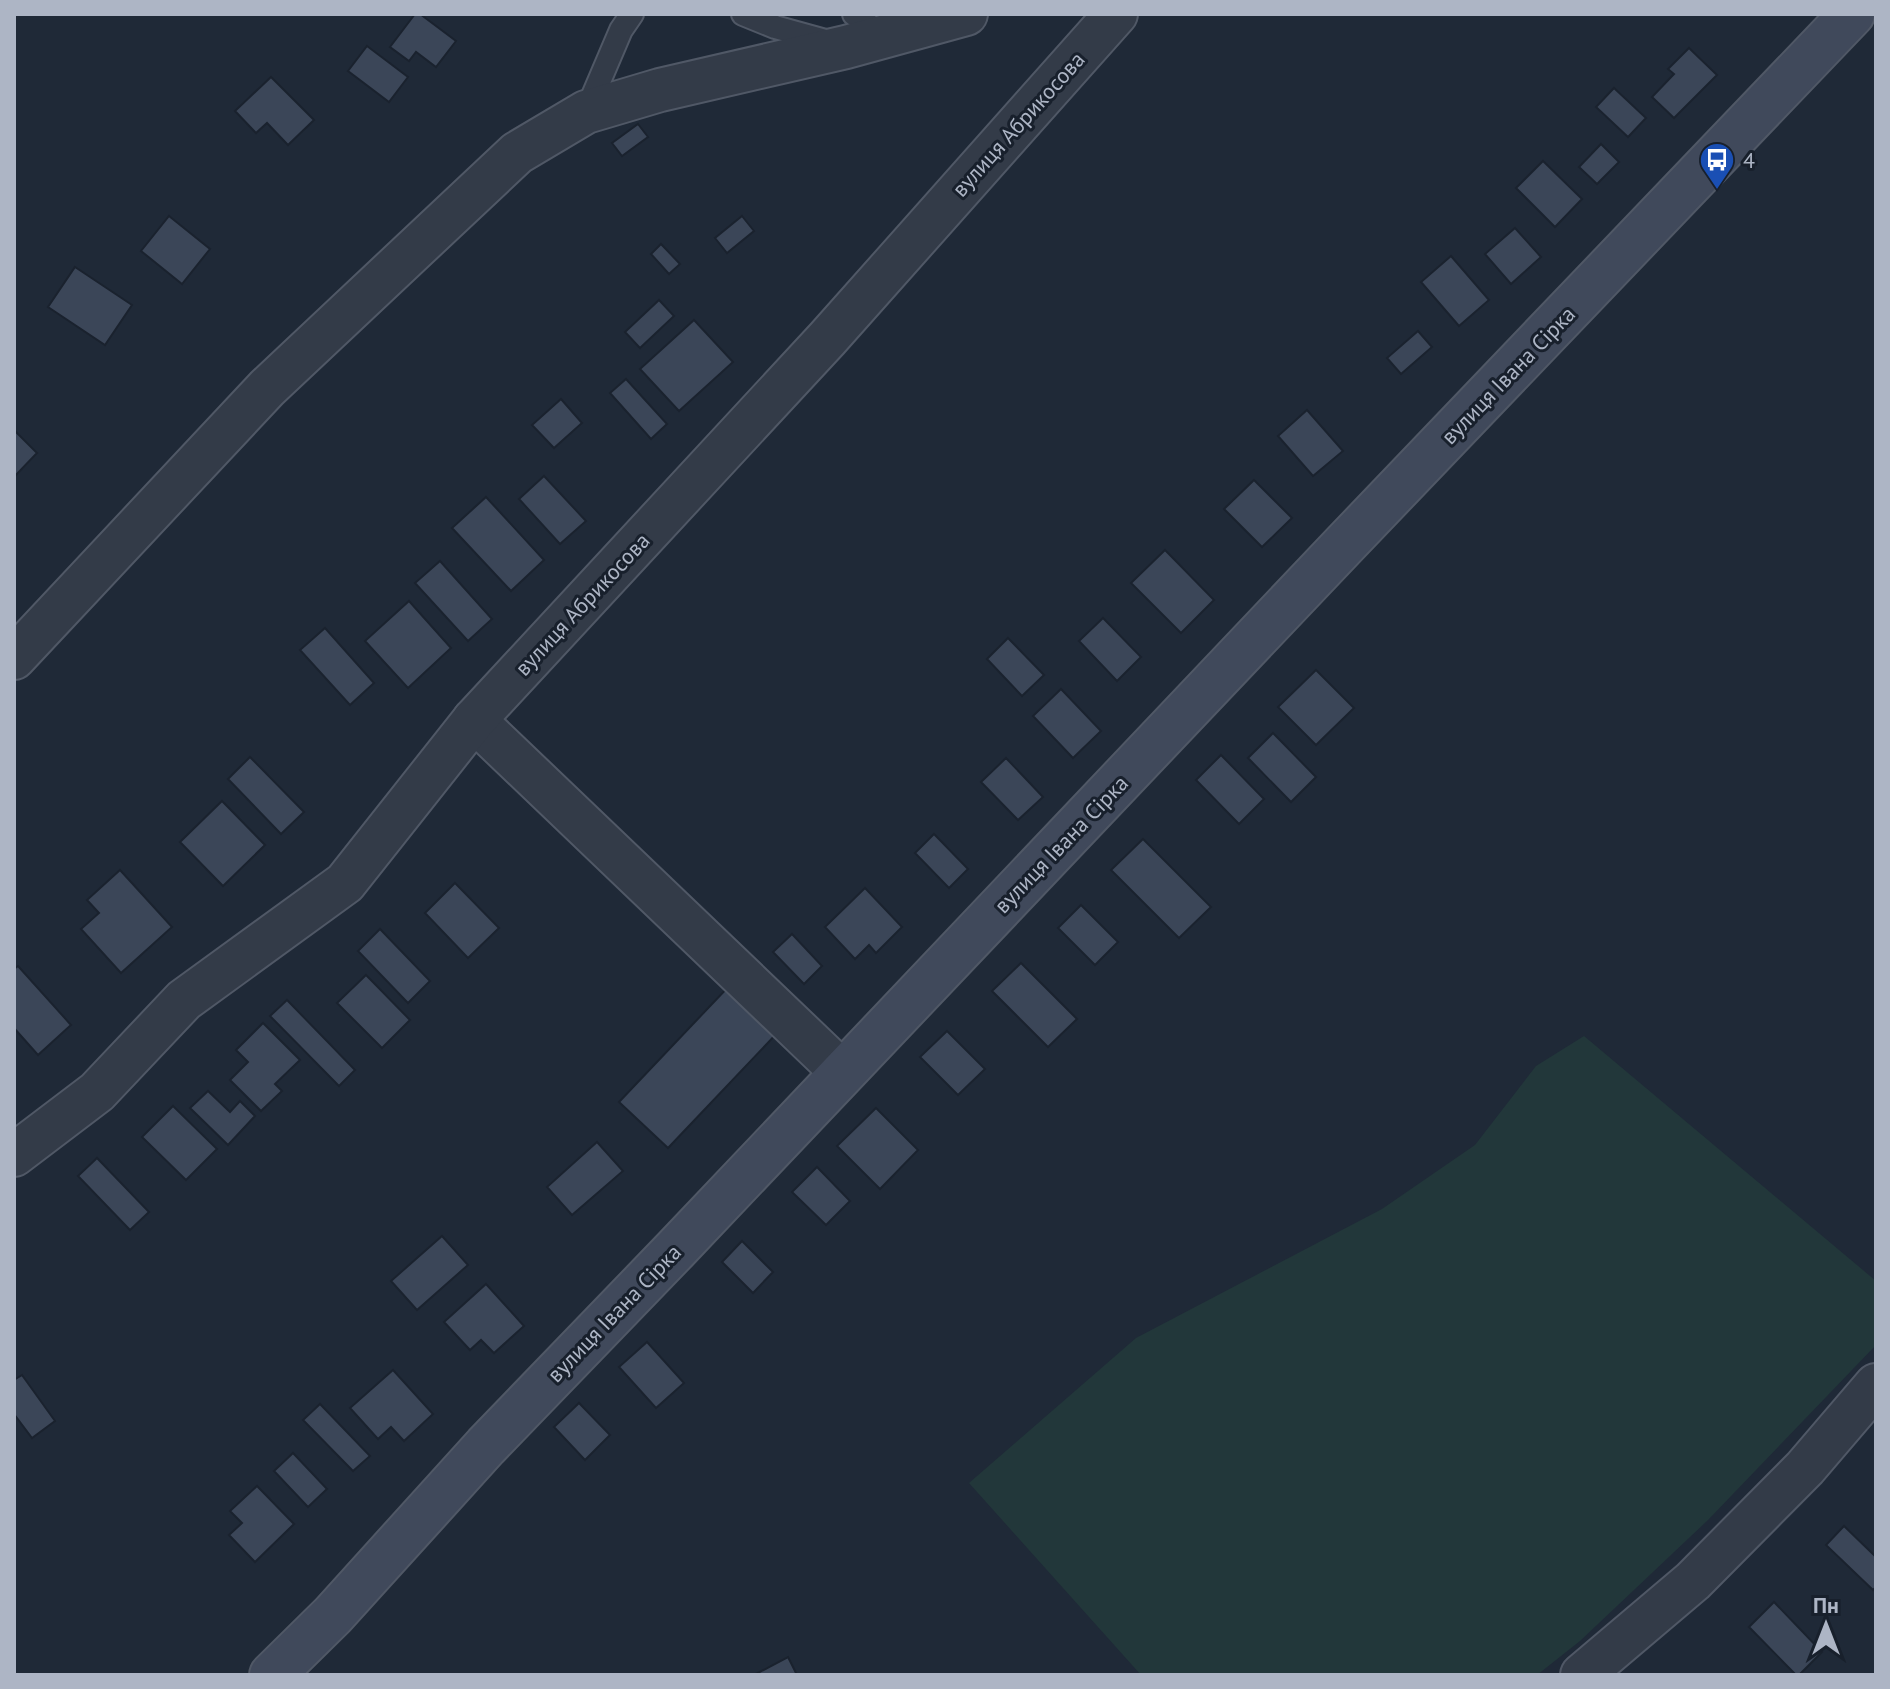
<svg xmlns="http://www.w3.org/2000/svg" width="1890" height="1689" viewBox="0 0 1890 1689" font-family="'PT Sans',sans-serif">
<rect width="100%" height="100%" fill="#1f2937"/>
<polygon fill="#22373a" points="1584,1036 1876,1281 1876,1345 1708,1520 1580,1641 1537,1675 1141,1675 969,1483 1136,1338 1382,1209 1475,1145 1536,1066"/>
<g fill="#3b4658" stroke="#1a222e" stroke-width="2">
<polygon points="415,14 420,14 456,41 436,67 416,52 409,61 390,47"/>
<polygon points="367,46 408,77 389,102 348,71"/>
<polygon points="1689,48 1717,75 1674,118 1652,97 1674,74 1668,69"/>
<polygon points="271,77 314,120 288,145 267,123 256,133 235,111"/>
<polygon points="1614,88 1646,118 1628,137 1596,107"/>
<polygon points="638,124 648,137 622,156 612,143"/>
<polygon points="1601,144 1619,162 1597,184 1579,167"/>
<polygon points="1543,161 1582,199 1555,227 1516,188"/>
<polygon points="169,216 210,249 182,284 141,251"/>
<polygon points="742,216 754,231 727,253 715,238"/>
<polygon points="1515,228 1541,257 1511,284 1485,254"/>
<polygon points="661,244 680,264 669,274 651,254"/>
<polygon points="1451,256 1489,300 1459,326 1421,282"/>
<polygon points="75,267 132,305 105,345 48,307"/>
<polygon points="659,300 674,316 640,348 625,332"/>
<polygon points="694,320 733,362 679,411 640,369"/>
<polygon points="1418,331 1432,347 1401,374 1387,358"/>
<polygon points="626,379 667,424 651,439 610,393"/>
<polygon points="561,399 582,423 554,448 532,425"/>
<polygon points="1307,410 1343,451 1313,476 1278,436"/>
<polygon points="14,430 37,453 14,477"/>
<polygon points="544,476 586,521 560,544 519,499"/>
<polygon points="1254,480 1292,518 1262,547 1224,509"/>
<polygon points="486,497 544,560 511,591 452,528"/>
<polygon points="1165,550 1214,600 1181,633 1131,583"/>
<polygon points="440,561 492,619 468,641 415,583"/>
<polygon points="409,601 451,648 408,688 365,641"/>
<polygon points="1103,618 1141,657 1117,681 1079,641"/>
<polygon points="325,628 374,683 350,705 300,650"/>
<polygon points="1008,638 1044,675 1022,696 987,659"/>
<polygon points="1316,670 1354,708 1316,745 1278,707"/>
<polygon points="1061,689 1101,731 1073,758 1033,716"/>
<polygon points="1273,733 1316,777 1291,802 1248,758"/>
<polygon points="1221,755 1264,799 1239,824 1196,780"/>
<polygon points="250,757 304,812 281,834 228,779"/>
<polygon points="1006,758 1043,797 1018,820 981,782"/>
<polygon points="222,801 265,845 223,886 180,842"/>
<polygon points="934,834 968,869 949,888 915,853"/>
<polygon points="1143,839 1211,907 1179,938 1111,870"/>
<polygon points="120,870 172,927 121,973 81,929 99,913 87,900"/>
<polygon points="455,883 499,928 468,958 425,913"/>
<polygon points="865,888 902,927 876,953 869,945 855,959 825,927"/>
<polygon points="1081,905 1118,942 1095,965 1058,928"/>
<polygon points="380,929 430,981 408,1003 358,951"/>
<polygon points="792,934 822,966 804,984 773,952"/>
<polygon points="1021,963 1077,1019 1048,1047 992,991"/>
<polygon points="18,966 71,1025 38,1055 14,1028 14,969"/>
<polygon points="366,975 410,1020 382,1048 337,1003"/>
<polygon points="731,984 780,1030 668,1148 619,1102"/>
<polygon points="287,1000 355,1070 339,1086 270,1016"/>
<polygon points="263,1023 300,1060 275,1084 282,1091 261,1111 230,1080 248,1062 236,1050"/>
<polygon points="947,1031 985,1069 958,1095 920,1057"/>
<polygon points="208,1091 230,1112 240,1101 255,1116 228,1145 190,1108"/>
<polygon points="173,1106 217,1149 186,1180 142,1137"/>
<polygon points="876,1108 918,1150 880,1189 837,1146"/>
<polygon points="597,1142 623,1171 572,1215 547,1187"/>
<polygon points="97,1158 149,1212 130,1230 78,1176"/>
<polygon points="817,1167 850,1201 826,1225 792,1192"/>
<polygon points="442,1236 468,1265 417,1310 391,1281"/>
<polygon points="742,1241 773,1272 753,1293 722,1262"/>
<polygon points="486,1284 524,1326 494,1353 481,1340 470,1350 444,1322"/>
<polygon points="647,1342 684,1383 656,1408 619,1367"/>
<polygon points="393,1370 433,1414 404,1441 391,1427 378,1439 350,1408"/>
<polygon points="22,1375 55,1421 32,1438 14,1414 14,1380"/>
<polygon points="579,1403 610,1435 585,1460 554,1427"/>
<polygon points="320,1404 370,1456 353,1471 303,1420"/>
<polygon points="293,1453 327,1489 308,1507 274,1471"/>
<polygon points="257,1486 294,1524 255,1562 229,1535 242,1523 230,1511"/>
<polygon points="1844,1526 1876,1557 1876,1587 1873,1590 1826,1545"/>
<polygon points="1774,1602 1822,1652 1799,1675 1796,1675 1749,1627"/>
<polygon points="788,1657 797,1675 754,1675"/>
</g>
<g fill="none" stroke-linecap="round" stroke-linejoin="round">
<defs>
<g id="lane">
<polyline points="743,14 775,27 833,43"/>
<polyline points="854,14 884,37"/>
<polyline points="586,112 621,30 632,14"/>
</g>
<g id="street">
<polyline points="14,658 267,388 517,153 586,112 660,90 846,47 966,14"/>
<polyline points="474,720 843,1073"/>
<polyline points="14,1155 97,1092 184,1000 345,883 474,720 827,339 1116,14"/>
<polyline points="1582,1675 1693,1581 1805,1468 1876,1385"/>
</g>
<polyline id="secondary" points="272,1675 333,1615 486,1446 676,1249 1343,546 1852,14"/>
</defs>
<use href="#lane" stroke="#505866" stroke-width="26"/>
<use href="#street" stroke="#505866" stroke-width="46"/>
<use href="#secondary" stroke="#505866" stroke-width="48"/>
<use href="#lane" stroke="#333b48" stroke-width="22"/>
<use href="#street" stroke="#333b48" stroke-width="42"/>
<use href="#secondary" stroke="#40495b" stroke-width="44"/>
</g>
<defs>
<symbol id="bus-pin" viewBox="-11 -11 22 30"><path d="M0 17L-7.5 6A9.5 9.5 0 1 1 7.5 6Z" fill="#1a4fb4" stroke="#18202c"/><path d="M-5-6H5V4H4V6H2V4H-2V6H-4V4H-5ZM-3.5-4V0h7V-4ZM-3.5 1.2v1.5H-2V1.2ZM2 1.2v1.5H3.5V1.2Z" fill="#fff"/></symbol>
</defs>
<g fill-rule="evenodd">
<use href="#bus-pin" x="1697" y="140" width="40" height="54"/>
</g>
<g text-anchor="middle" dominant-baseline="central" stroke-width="6" stroke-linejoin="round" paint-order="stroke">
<g font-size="22" fill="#adb5c5" stroke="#18202c">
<text transform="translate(1018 124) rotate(-48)">вулиця Абрикосова</text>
<text transform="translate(1508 375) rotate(-46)">вулиця Івана Сірка</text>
<text transform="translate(582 604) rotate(-47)">вулиця Абрикосова</text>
<text transform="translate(1061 844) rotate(-46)">вулиця Івана Сірка</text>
<text transform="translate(614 1313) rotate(-46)">вулиця Івана Сірка</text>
</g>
<g font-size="22" fill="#adb5c5" stroke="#18202c" text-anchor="start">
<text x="1743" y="160">4</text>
</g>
</g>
<rect width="1890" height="1689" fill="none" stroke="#adb5c5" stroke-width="32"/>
<g transform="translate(1826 1625)" stroke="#18202c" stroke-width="6" paint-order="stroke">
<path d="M0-6L14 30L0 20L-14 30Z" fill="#adb5c5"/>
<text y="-12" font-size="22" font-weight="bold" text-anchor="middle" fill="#adb5c5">Пн</text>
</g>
</svg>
